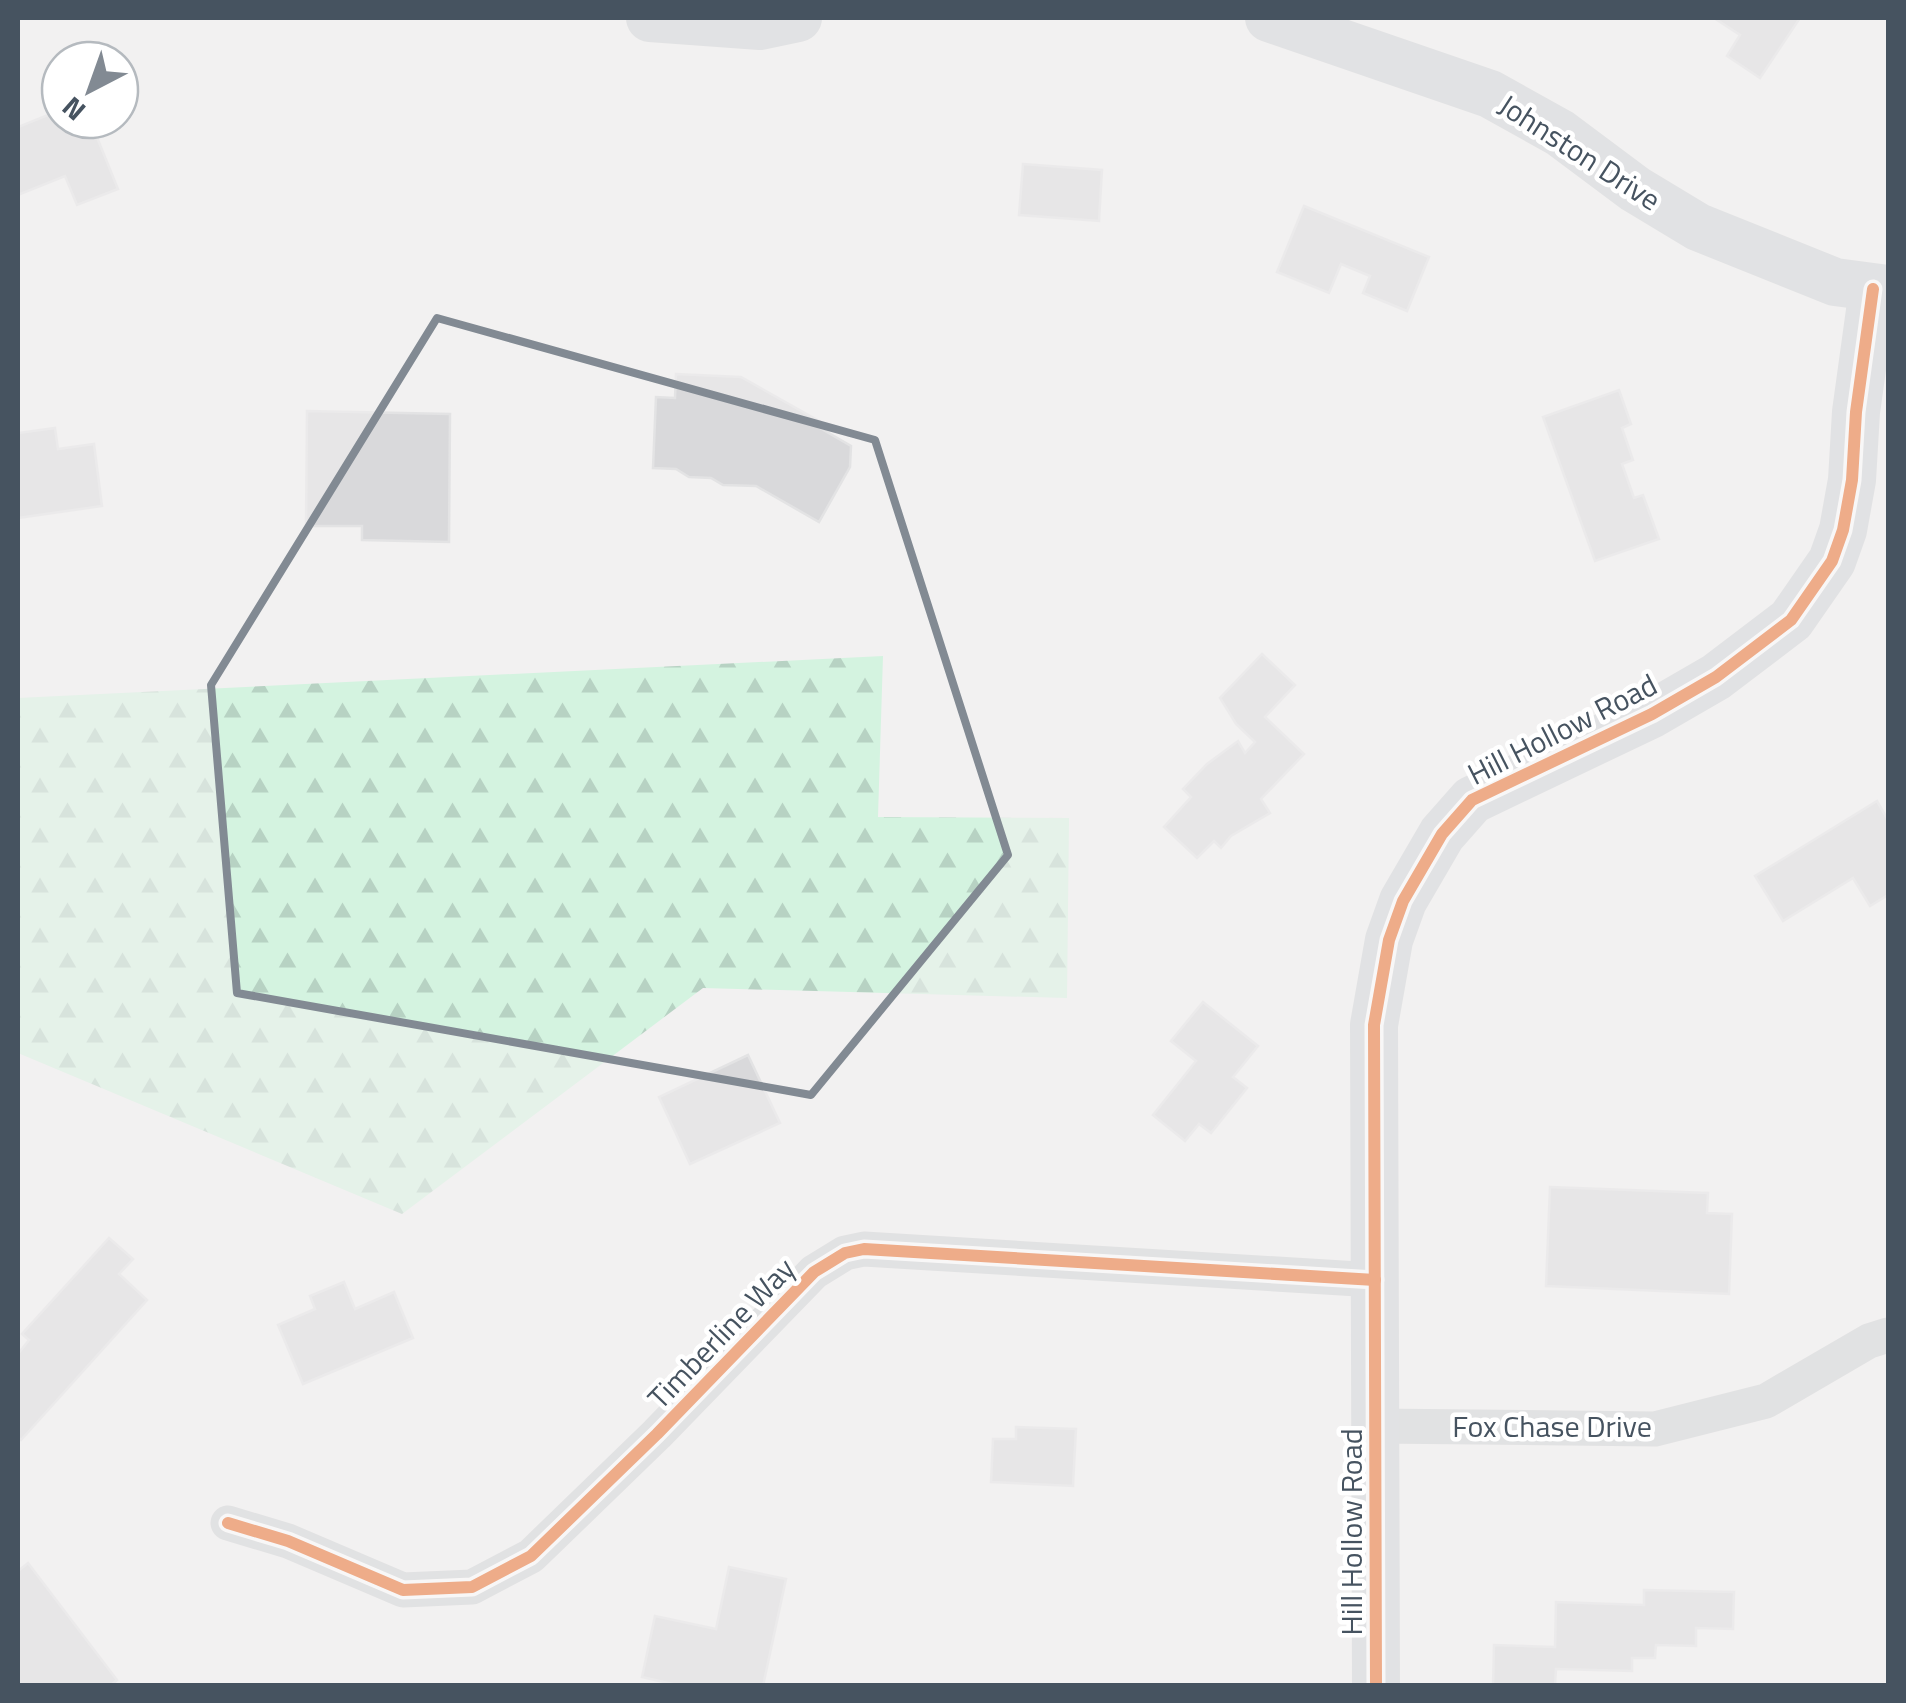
<svg xmlns="http://www.w3.org/2000/svg" width="1906" height="1703" viewBox="0 0 1906 1703" font-family="'Titillium Web',sans-serif">
<defs>
<pattern id="forest-firs" width="22" height="20" patternUnits="userSpaceOnUse" patternTransform="scale(2.5)"><rect width="22" height="20" fill="#d4f3e0"/><path d="M5 1l3.5 6h-7zM16 11l3.5 6h-7z" fill="#b7d2c3"/></pattern>
</defs>
<rect width="100%" height="100%" fill="#f2f1f1"/>
<polygon fill="url(#forest-firs)" points="883,656 878,817 1069,818 1067,998 703,988 402,1214 18,1053 18,698"/>
<g fill="#d9d9db" stroke="#e3e3e4" stroke-width="2.5">
<polygon points="1714,18 1800,18 1760,78 1727,56 1740,35"/>
<polygon points="60,110 60,120 90,120 118,189 77,205 65,176 18,195 18,127"/>
<polygon points="1023,164 1102,170 1099,221 1019,215"/>
<polygon points="1304,206 1429,257 1407,311 1363,293 1370,276 1341,264 1329,293 1277,272"/>
<polygon points="676,374 741,377 821,422 808,421 851,446 850,467 819,522 756,486 723,485 711,478 689,477 676,469 653,468 656,397 675,398"/>
<polygon points="1619,390 1631,424 1622,428 1633,460 1622,464 1634,498 1643,495 1659,539 1595,561 1543,417"/>
<polygon points="307,411 450,414 449,542 362,540 362,526 306,526"/>
<polygon points="55,428 58,449 94,444 102,506 18,518 18,433"/>
<polygon points="1262,654 1295,685 1265,717 1304,754 1261,799 1270,813 1231,836 1221,848 1214,841 1197,858 1164,827 1191,797 1183,789 1207,764 1238,741 1245,753 1255,742 1236,724 1220,698"/>
<polygon points="1877,801 1888,820 1888,895 1870,906 1853,878 1783,921 1755,876"/>
<polygon points="1203,1002 1258,1046 1233,1077 1247,1088 1211,1133 1199,1124 1185,1141 1153,1115 1196,1061 1171,1041"/>
<polygon points="748,1055 780,1123 690,1164 659,1097"/>
<polygon points="1550,1187 1708,1193 1707,1213 1732,1214 1729,1294 1546,1286"/>
<polygon points="109,1238 133,1259 119,1274 147,1300 21,1440 18,1437 18,1354 29,1340 22,1334"/>
<polygon points="344,1282 355,1309 394,1292 413,1338 303,1384 278,1325 315,1309 310,1296"/>
<polygon points="1016,1427 1076,1429 1073,1486 991,1482 993,1439 1016,1439"/>
<polygon points="28,1563 117,1680 110,1686 18,1686 18,1571"/>
<polygon points="729,1567 786,1579 763,1686 681,1686 642,1677 655,1616 716,1629"/>
<polygon points="1644,1590 1734,1592 1733,1629 1696,1628 1696,1646 1656,1645 1655,1658 1632,1658 1632,1671 1556,1669 1555,1686 1493,1686 1494,1645 1555,1647 1556,1602 1644,1605"/>
</g>
<g fill="none" stroke-linecap="round" stroke-linejoin="round">
<g stroke="#cdd0d2" stroke-width="35">
<polyline points="1376,1426 1655,1429 1766,1401 1869,1341 1888,1335"/>
<polyline points="228,1523 288,1541 403,1590 472,1587 531,1556 657,1434 814,1272 845,1253 864,1249 1375,1280"/>
</g>
<g stroke="#cdd1d4" stroke-width="48">
<polyline points="650,18 760,26 798,18"/>
<polyline points="1269,18 1490,94 1560,133 1635,189 1698,227 1835,282 1888,289"/>
<polyline points="1376,1686 1374,1025 1389,940 1403,901 1442,834 1472,800 1652,714 1716,677 1791,620 1832,561 1843,530 1852,480 1856,412 1873,289"/>
</g>
<defs>
<g id="cycleway">
<polyline points="228,1523 288,1541 403,1590 472,1587 531,1556 657,1434 814,1272 845,1253 864,1249 1375,1280"/>
<polyline points="1376,1686 1374,1025 1389,940 1403,901 1442,834 1472,800 1652,714 1716,677 1791,620 1832,561 1843,530 1852,480 1856,412 1873,289"/>
</g>
</defs>
<use href="#cycleway" stroke="#fff" stroke-width="19"/>
<use href="#cycleway" stroke="#e8590c" stroke-width="12"/>
</g>
<path d="M0 0H1906V1703H0ZM437,318L875,440L1008,855L811,1095L237,993L211,685Z" fill="#f2f1f1" fill-opacity=".55" fill-rule="evenodd"/>
<path fill="none" stroke="#828a93" stroke-width="8" stroke-linejoin="round" d="M437,318L875,440L1008,855L811,1095L237,993L211,685Z"/>
<g text-anchor="middle" dominant-baseline="central" stroke-width="9" stroke-linejoin="round" paint-order="stroke">
<g font-size="30" fill="#465360" stroke="#fff">
<text transform="translate(1580 152) rotate(33)">Johnston Drive</text>
<text transform="translate(1562 729) rotate(-27)">Hill Hollow Road</text>
<text transform="translate(721 1333) rotate(-46)">Timberline Way</text>
<text x="1552" y="1426">Fox Chase Drive</text>
<text transform="translate(1351 1532) rotate(-90)">Hill Hollow Road</text>
</g>
</g>
<rect width="1906" height="1703" fill="none" stroke="#465360" stroke-width="40"/>
<g transform="translate(90 90) rotate(221)"><circle r="48" fill="#ffffff" stroke="#b5babf" stroke-width="2.5"/>
<path d="M0-8L18 38L0 25L-18 38Z" fill="#828a93"/>
<text y="-15" font-size="28" font-weight="bold" text-anchor="middle" fill="#465360">N</text>
</g>
</svg>
